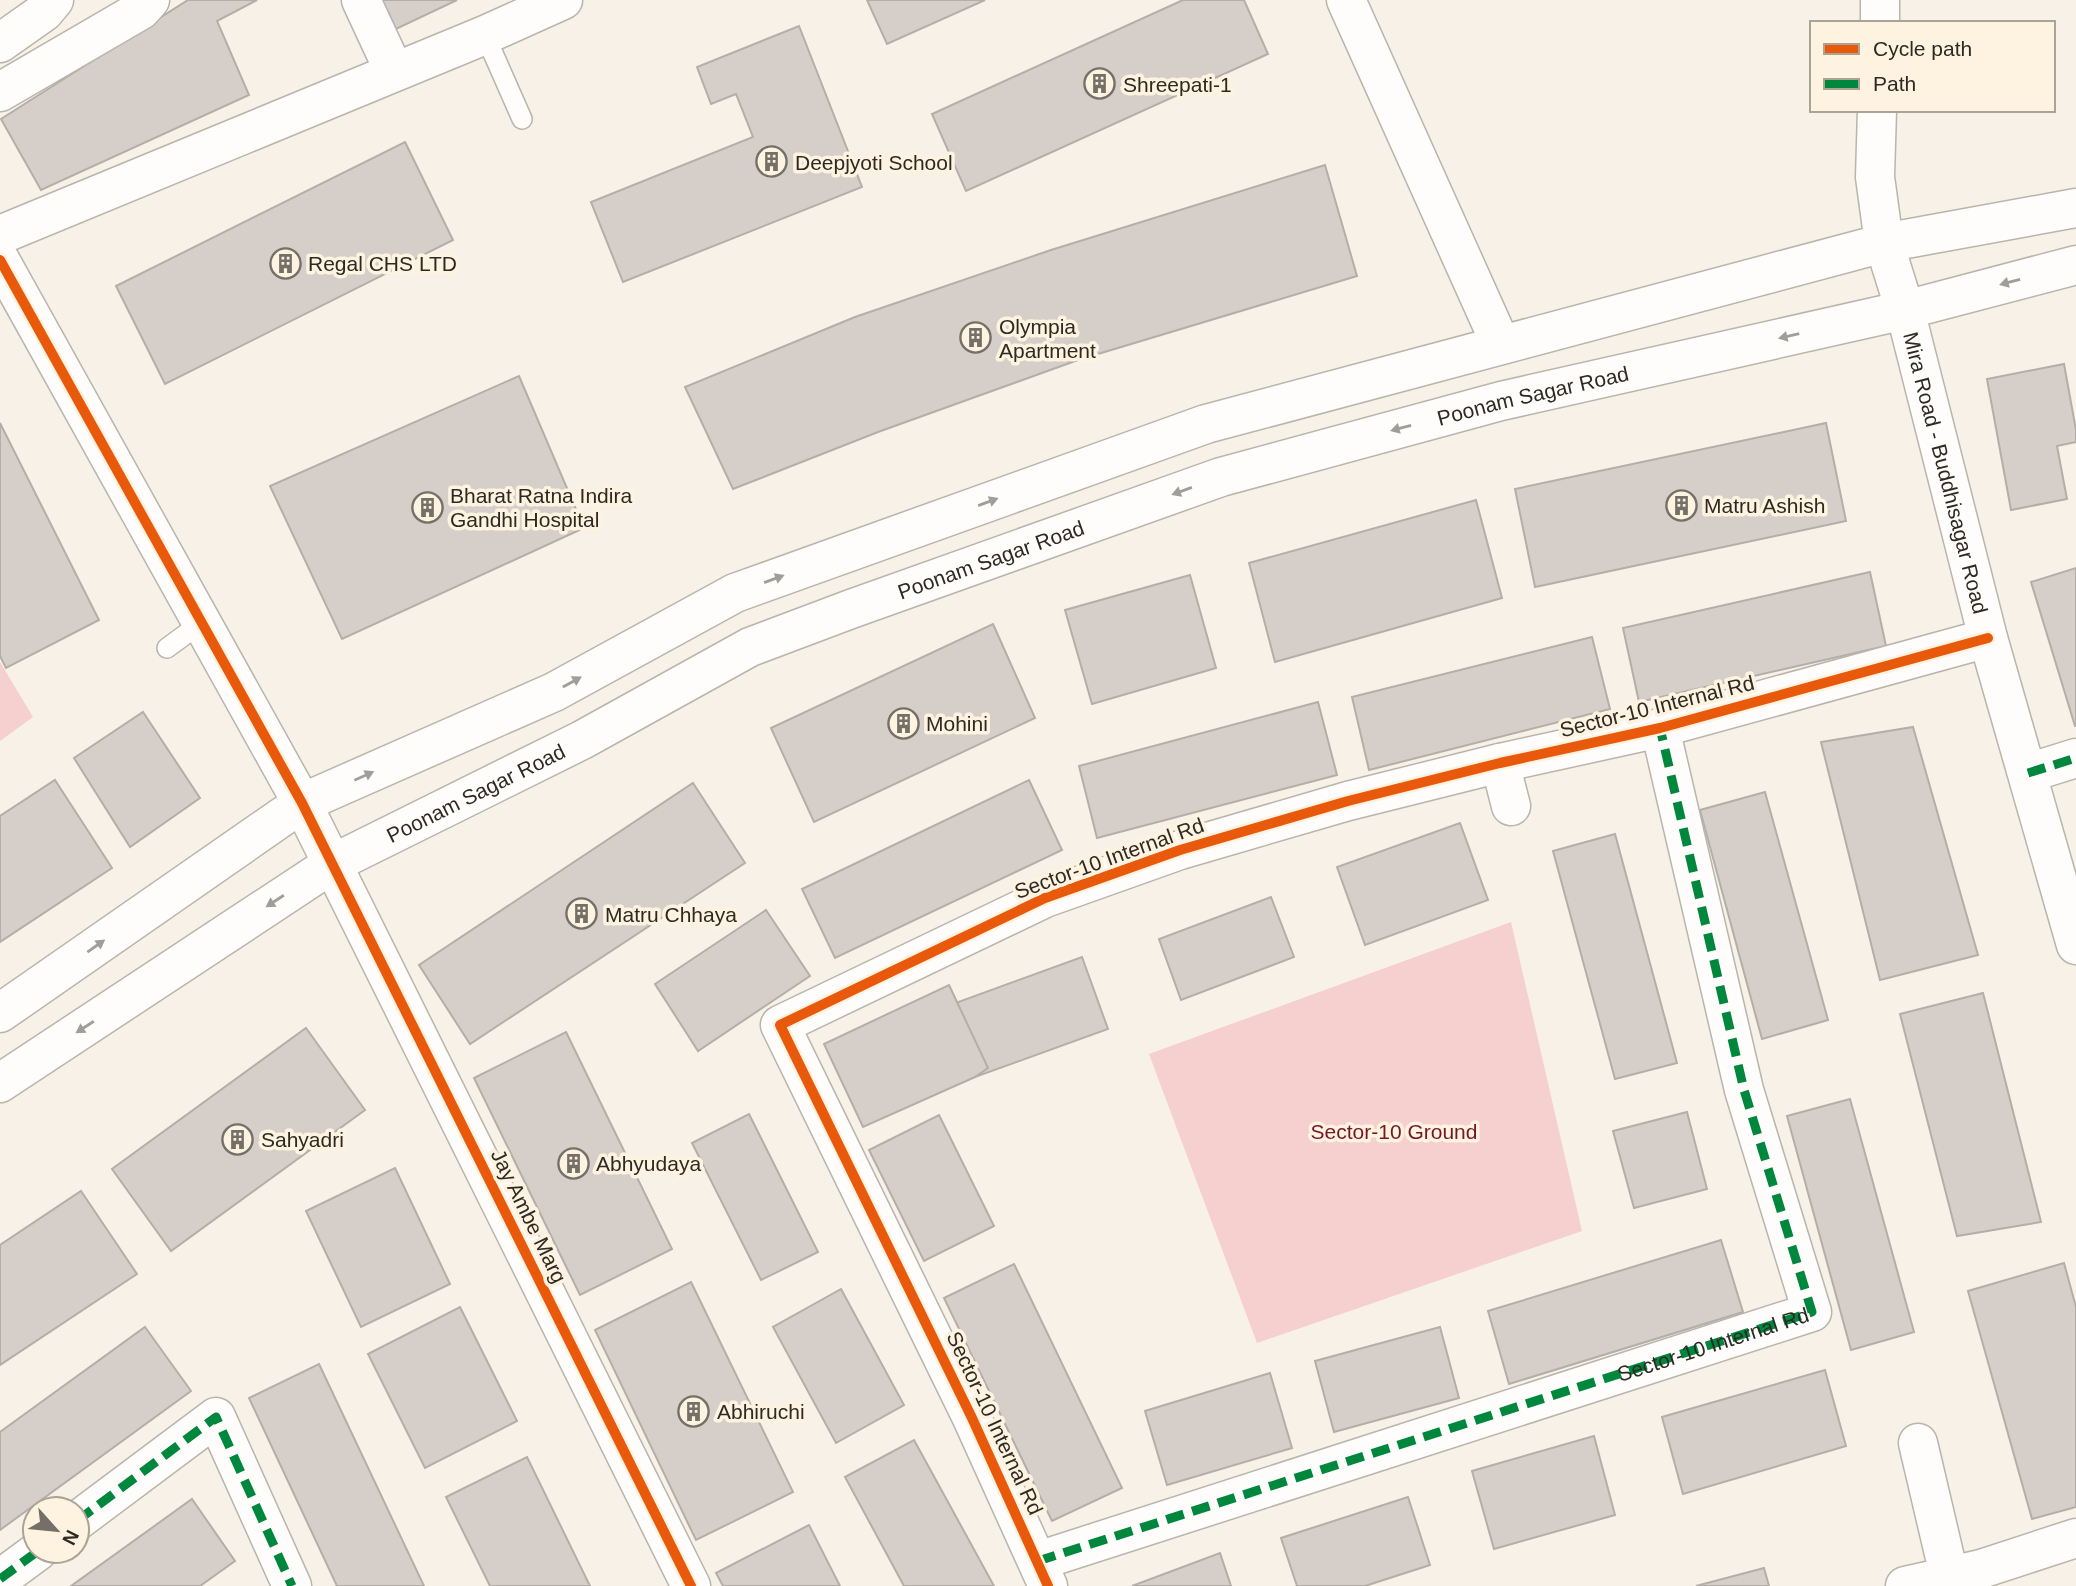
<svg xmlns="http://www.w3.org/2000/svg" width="2076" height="1586" viewBox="0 0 2076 1586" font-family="Arial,sans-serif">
<rect width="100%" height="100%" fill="#f7f1e7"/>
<g fill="#f5d0ce">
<polygon points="0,662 33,717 0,741"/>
<polygon points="1511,922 1582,1231 1257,1343 1149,1054"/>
</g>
<g fill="#d6cfc9" stroke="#b5aea8" stroke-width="2">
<polygon points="188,0 257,0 217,21 249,95 41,190 1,119"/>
<polygon points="382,0 457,0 396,29"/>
<polygon points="867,0 985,0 887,44"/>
<polygon points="1183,0 1244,0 1268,54 966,191 932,114"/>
<polygon points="799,26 862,187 623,282 591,202 753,137 736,94 711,104 697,67"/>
<polygon points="405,142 453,240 165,384 116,286"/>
<polygon points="1325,165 1357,276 1078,360 878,432 733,489 685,387 855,317 1051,250"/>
<polygon points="2064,364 2076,430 2076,442 2057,446 2067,499 2011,510 1987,379"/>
<polygon points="519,376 584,528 342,639 270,486"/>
<polygon points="0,423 99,620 6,668 0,656"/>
<polygon points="1826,423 1846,521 1535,587 1515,489"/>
<polygon points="1476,500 1502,598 1275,662 1249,563"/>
<polygon points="2076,568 2076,726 2075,726 2031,582"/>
<polygon points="1870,572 1886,646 1639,702 1623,628"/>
<polygon points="1190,575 1216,668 1092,704 1065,610"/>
<polygon points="993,624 1035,718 814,822 771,728"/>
<polygon points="1592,637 1610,709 1369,770 1352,697"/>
<polygon points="1318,702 1337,775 1097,838 1079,766"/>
<polygon points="143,712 200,798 130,847 74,758"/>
<polygon points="1913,727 1978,955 1880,980 1821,742"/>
<polygon points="55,780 112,868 0,942 0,816"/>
<polygon points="1029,780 1062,850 835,958 802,889"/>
<polygon points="693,783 745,863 470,1044 419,965"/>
<polygon points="1765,792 1828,1020 1762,1039 1700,810"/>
<polygon points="1460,823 1488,900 1365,945 1337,867"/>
<polygon points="1615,834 1677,1063 1615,1079 1553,851"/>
<polygon points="1271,897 1294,957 1181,1000 1159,939"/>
<polygon points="766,910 810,976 698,1051 655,984"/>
<polygon points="1082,957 1108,1029 975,1077 950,1005"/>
<polygon points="949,985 988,1068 975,1077 863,1127 824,1044"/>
<polygon points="1983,993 2041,1222 1957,1236 1900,1014"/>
<polygon points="306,1028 365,1110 171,1251 112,1169"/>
<polygon points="566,1032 672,1249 580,1295 474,1078"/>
<polygon points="1850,1099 1914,1332 1851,1350 1787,1116"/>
<polygon points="1687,1112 1707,1189 1634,1208 1613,1131"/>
<polygon points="749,1114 818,1252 761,1280 692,1143"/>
<polygon points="939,1115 994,1226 924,1261 869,1150"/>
<polygon points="395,1168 450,1284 361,1327 306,1211"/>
<polygon points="81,1191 137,1274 0,1365 0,1245"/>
<polygon points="1721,1240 1743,1312 1509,1384 1488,1311"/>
<polygon points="2064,1263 2076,1307 2076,1507 2032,1519 1968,1291"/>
<polygon points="1014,1264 1122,1488 1052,1521 944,1298"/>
<polygon points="691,1282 793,1492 696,1540 595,1330"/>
<polygon points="841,1289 904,1405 836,1443 773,1327"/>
<polygon points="460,1307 517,1421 425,1468 368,1354"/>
<polygon points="145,1327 191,1391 0,1530 0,1432"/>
<polygon points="1440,1327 1459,1398 1334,1432 1315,1361"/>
<polygon points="319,1364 424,1586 337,1586 249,1398"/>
<polygon points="1825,1370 1846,1446 1683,1494 1662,1417"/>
<polygon points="1270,1373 1292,1448 1167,1485 1145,1411"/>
<polygon points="1594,1436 1615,1515 1494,1549 1472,1471"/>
<polygon points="914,1440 994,1586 904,1586 845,1477"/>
<polygon points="527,1457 590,1586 490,1586 446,1497"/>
<polygon points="1408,1497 1430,1565 1365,1586 1297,1586 1281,1538"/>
<polygon points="192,1499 235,1561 200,1586 71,1586"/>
<polygon points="809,1525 840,1586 723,1586 716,1573"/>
<polygon points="1220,1553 1231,1586 1132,1586"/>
<polygon points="1764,1568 1769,1586 1696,1586"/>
</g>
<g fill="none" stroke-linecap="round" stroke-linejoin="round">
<defs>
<g id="lane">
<polyline points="485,35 522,119"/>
<polyline points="167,648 201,623"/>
</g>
<g id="street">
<polyline points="361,0 394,71"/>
<polyline points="1346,0 1501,345"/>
<polyline points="1880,23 1880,0"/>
<polyline points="0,43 44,12 54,0"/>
<polyline points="0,92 141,10 150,0"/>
<polyline points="1877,110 1875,177 1884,243"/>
<polyline points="0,235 485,35 563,0"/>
<polyline points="0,260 302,803 691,1586"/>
<polyline points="1500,763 1511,806"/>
<polyline points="2028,773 2076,758"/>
<polyline points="1918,1443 1949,1575"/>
<polyline points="77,1521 216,1417 292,1586"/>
<path id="s1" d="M1038,1561L1812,1312L1744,1090L1660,728"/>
<polyline points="0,1579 38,1551"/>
<polyline points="1048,1586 972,1418 780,1025 1045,898 1180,850 1348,801 1500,763 1660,728 1988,638"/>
<polyline points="1905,1586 1981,1569 2076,1538"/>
</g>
<g id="secondary">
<path id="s2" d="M1884,243L1905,310L1988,638L2076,945"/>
<polyline points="0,1013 302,803 554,692 735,593 1206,424 1884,243 2076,208"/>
<path id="s3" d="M0,1083L332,864L582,740L750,647L851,609L1221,477L1501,401L1905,310L2076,265"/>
</g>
</defs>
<use href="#lane" stroke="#b9b5ad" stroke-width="22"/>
<use href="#street" stroke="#b9b5ad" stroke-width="41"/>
<use href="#secondary" stroke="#b9b5ad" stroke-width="41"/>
<use href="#lane" stroke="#fefdfb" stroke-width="19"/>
<use href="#street" stroke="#fefdfb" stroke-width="38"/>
<use href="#secondary" stroke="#fefdfb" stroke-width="38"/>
<g stroke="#00873e" stroke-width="9" stroke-dasharray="18 9" stroke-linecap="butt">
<polyline points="2028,773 2076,758"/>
<polyline points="77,1521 216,1417 292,1586"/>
<polyline points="1038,1561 1812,1312 1744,1090 1660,728"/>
<polyline points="0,1579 38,1551"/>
</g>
<defs>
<g id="cycleway">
<polyline points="0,260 302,803 691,1586"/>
<polyline points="1048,1586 972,1418 780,1025 1045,898 1180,850 1348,801 1500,763 1660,728 1988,638"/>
</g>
</defs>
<use href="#cycleway" stroke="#fef3e0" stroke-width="15"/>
<use href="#cycleway" stroke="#e8590c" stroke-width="10"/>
</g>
<defs><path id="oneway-solid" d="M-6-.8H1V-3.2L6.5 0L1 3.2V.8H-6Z" transform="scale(1.75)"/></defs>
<g fill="#a09e9a">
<use href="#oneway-solid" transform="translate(2010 282) rotate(165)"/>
<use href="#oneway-solid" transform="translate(1789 336) rotate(167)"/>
<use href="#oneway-solid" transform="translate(1401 428) rotate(165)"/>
<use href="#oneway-solid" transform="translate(1182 491) rotate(160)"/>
<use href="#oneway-solid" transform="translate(988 502) rotate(-20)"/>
<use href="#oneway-solid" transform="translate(774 579) rotate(-20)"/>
<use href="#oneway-solid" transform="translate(572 682) rotate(-29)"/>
<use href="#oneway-solid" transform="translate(364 776) rotate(-24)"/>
<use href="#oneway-solid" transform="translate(275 901) rotate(147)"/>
<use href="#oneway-solid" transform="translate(96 946) rotate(-35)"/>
<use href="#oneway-solid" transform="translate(85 1027) rotate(147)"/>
</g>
<defs>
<symbol id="building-ring" viewBox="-11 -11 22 22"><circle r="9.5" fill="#fef3e0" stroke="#747068" stroke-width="1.5"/><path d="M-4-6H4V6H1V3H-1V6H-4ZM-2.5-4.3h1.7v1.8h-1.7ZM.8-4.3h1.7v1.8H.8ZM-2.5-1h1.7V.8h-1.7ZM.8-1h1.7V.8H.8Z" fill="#747068"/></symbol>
</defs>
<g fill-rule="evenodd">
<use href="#building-ring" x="1082" y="66" width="35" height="35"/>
<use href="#building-ring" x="754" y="144" width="35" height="35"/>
<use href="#building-ring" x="268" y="246" width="35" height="35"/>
<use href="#building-ring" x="958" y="320" width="35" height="35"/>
<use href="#building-ring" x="1664" y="488" width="35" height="35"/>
<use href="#building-ring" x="410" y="490" width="35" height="35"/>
<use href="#building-ring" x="886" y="706" width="35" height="35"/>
<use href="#building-ring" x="564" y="896" width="35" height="35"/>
<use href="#building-ring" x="220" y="1122" width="35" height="35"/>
<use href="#building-ring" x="556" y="1146" width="35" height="35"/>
<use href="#building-ring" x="676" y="1394" width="35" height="35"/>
</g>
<g text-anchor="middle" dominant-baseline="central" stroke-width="7" stroke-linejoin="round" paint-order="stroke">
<g font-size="21" fill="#2e2a23" stroke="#fef3e0" text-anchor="start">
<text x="1123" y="84">Shreepati-1</text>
<text x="795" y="162">Deepjyoti School</text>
<text x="308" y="263">Regal CHS LTD</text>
<text x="999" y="326">Olympia<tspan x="999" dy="24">Apartment</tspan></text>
<text x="450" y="495">Bharat Ratna Indira<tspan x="450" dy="24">Gandhi Hospital</tspan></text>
<text x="1704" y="505">Matru Ashish</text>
<text x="926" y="723">Mohini</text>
<text x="605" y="914">Matru Chhaya</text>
<text x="261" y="1139">Sahyadri</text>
<text x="596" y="1163">Abhyudaya</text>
<text x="717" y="1411">Abhiruchi</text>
</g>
<g font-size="21" fill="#2e2a23" stroke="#fef3e0">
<text stroke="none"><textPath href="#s3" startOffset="1692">Poonam Sagar Road</textPath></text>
<text stroke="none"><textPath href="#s2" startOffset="238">Mira Road - Buddhisagar Road</textPath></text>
<text stroke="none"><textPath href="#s3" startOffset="1125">Poonam Sagar Road</textPath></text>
<text transform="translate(1657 706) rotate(-14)">Sector-10 Internal Rd</text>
<text stroke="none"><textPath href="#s3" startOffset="558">Poonam Sagar Road</textPath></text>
<text transform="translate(1109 858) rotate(-20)">Sector-10 Internal Rd</text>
<text transform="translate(529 1216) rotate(64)">Jay Ambe Marg</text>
<text stroke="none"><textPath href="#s1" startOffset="709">Sector-10 Internal Rd</textPath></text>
<text transform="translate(995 1423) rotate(65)">Sector-10 Internal Rd</text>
</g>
<g font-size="21" fill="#73172b" stroke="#fef3e0">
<text x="1394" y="1131">Sector-10 Ground</text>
</g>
</g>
<rect x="1810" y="21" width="245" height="91" fill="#fef3e0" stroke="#aba394" stroke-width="2"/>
<rect x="1824" y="44" width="35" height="10" fill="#e8590c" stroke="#aba394" stroke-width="2"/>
<text x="1873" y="56" font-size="21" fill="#2e2a23">Cycle path</text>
<rect x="1824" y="79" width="35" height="10" fill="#00873e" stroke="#aba394" stroke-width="2"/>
<text x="1873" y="91" font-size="21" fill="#2e2a23">Path</text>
<g transform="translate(56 1530) rotate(117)"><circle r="33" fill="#fef3e0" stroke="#aba394" stroke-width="2"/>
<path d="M0-5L12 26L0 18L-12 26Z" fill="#747068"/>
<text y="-10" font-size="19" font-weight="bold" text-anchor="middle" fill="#2e2a23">N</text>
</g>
</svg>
